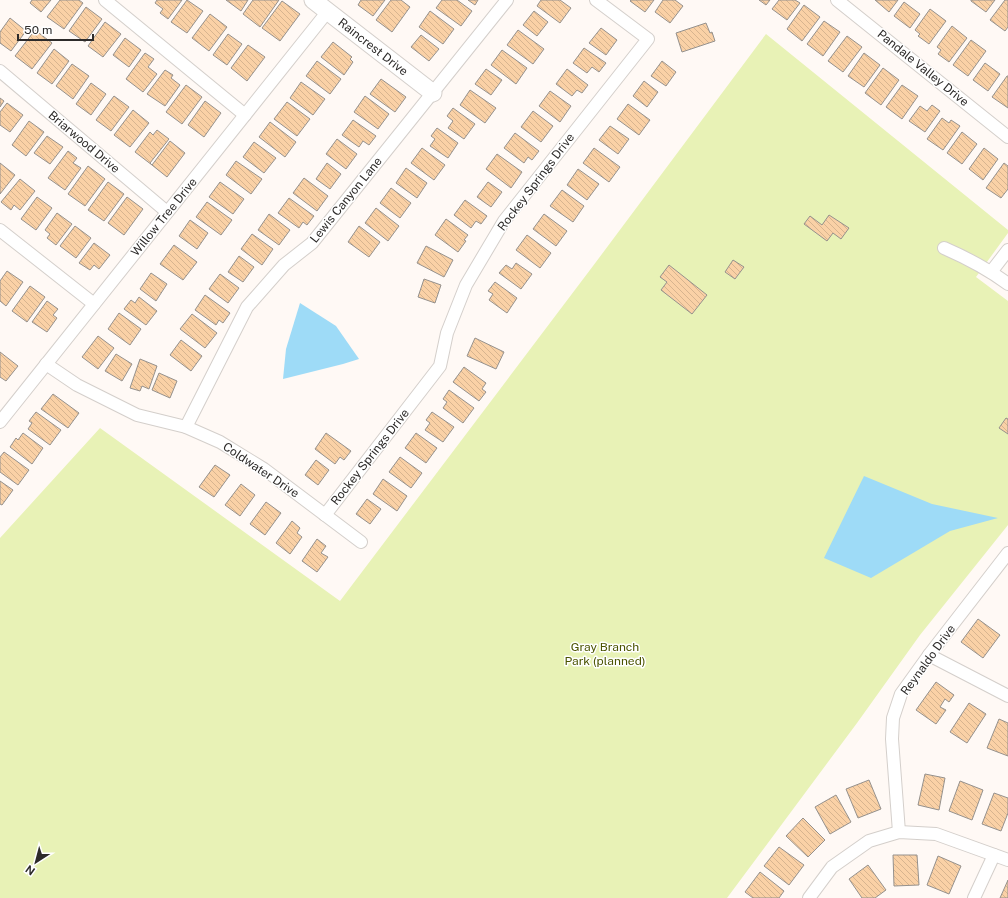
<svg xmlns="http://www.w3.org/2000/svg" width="1008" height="898" viewBox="0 0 1008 898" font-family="'Public Sans',sans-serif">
<defs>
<pattern id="building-back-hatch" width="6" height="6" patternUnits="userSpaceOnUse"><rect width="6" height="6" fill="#fad1a6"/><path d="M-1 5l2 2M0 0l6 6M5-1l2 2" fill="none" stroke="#d7b48f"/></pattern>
</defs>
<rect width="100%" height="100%" fill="#fff9f5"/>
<polygon fill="#e8f2b6" points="766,34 1008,230 1008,233 976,277 1008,301 1008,525 920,635 857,723 727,898 0,898 0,538 100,428 340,601 596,262"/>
<g fill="#9edbf7">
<polygon points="300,303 336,326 359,359 343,364 283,379 286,349"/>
<polygon points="864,476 932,504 998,518 950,531 871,578 824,558"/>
</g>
<g fill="url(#building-back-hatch)" stroke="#95918d">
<polygon points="32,0 51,0 41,12 30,3"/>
<polygon points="60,0 79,0 83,3 64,29 47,17"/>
<polygon points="157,0 182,0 168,19 160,13 163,9 155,3"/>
<polygon points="187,0 203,11 187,33 171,22"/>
<polygon points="226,0 248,0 241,11"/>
<polygon points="253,0 279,0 260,27 243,14"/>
<polygon points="361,0 385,0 373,16 358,5"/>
<polygon points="391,0 401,0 410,7 392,32 376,20"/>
<polygon points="442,0 457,0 472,11 461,26 436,8"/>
<polygon points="468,0 478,0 475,5"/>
<polygon points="541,0 560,0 571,8 560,23 537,6"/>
<polygon points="631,0 654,0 645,12 630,1"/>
<polygon points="663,0 675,0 683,6 670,23 655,12"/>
<polygon points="759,0 770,0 766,5"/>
<polygon points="779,0 795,0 800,3 787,20 772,9"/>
<polygon points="875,0 898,0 889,12"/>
<polygon points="971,0 995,0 986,12 971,1"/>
<polygon points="1005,0 1008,0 1008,27 1005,31 990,20"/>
<polygon points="282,1 300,14 280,41 262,28"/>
<polygon points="904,2 920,14 910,28 894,16"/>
<polygon points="804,5 820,17 802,41 787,29"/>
<polygon points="86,7 102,19 85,42 69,31"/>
<polygon points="930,9 946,21 929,44 918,36 920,34 915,30"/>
<polygon points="430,11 454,29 443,44 419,27"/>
<polygon points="534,11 548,22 537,36 523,25"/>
<polygon points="210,14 227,27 209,51 192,38"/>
<polygon points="10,18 26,31 11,51 0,43 0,32"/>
<polygon points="824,21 840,32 823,56 807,44"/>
<polygon points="105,22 121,34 103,57 88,46"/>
<polygon points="706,23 710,33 712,32 715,41 682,52 676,33"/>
<polygon points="952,26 967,38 949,62 938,54 941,50 937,47"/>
<polygon points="601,28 617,40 606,55 589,43"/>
<polygon points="35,30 52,43 32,69 15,56"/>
<polygon points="518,30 544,49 533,64 507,45"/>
<polygon points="228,34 242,44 227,65 213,55"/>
<polygon points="421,35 439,49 429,61 411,47"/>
<polygon points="847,36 862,47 843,72 828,61"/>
<polygon points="125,38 141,50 129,67 113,55"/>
<polygon points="971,40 986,51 968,76 953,65"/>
<polygon points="333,42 352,57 350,59 353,62 344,75 321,57"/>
<polygon points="248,45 265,57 247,81 231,68"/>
<polygon points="584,48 606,63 599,72 592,67 587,73 573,63"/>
<polygon points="54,49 69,61 52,84 37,73"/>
<polygon points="502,50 527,68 516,84 491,65"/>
<polygon points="145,53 154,59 148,67 157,74 143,92 126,79"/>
<polygon points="864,53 880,65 864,87 848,76"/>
<polygon points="317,61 341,79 330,94 306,76"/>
<polygon points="662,61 676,72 666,86 651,76"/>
<polygon points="985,63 1000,74 988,91 973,80"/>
<polygon points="72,64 89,76 73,99 56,86"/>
<polygon points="883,68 899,80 881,105 865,93"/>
<polygon points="486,69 502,80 491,95 475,84"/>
<polygon points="567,69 588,85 582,93 577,90 572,96 556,84"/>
<polygon points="165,70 173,75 171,78 180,85 165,106 147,94"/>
<polygon points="1007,76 1008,76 1008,108 992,97"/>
<polygon points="381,79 406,97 395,112 370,94"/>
<polygon points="644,81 658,92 647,107 633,96"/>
<polygon points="301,82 325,99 313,115 290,98"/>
<polygon points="91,83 106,94 91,115 76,104"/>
<polygon points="186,85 202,97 182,124 166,112"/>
<polygon points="902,85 918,96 902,119 886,107"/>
<polygon points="470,90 496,108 485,123 460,105"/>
<polygon points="550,91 571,106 560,122 539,106"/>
<polygon points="114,96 129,107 111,131 96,120"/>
<polygon points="365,96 389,114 378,129 354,112"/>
<polygon points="0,98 4,101 0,107"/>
<polygon points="205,101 221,113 204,137 188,125"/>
<polygon points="287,102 310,119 297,136 274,119"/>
<polygon points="7,103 23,115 10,132 0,125 0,112"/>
<polygon points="628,104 650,120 639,135 617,119"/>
<polygon points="932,105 940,111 925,132 909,121 920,106 927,111"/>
<polygon points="453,108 475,124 464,139 448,128 453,121 447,116"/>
<polygon points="133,110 149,123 130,147 114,135"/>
<polygon points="533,111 553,126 541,142 521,127"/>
<polygon points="942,118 949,123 951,120 960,126 943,150 927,139"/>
<polygon points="353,120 376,136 369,145 363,141 359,147 342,135"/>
<polygon points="29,121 44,132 26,156 12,145"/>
<polygon points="270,122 296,142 285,157 259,137"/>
<polygon points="610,126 629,139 618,154 599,140"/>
<polygon points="437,128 458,143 448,158 430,146 435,139 431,136"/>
<polygon points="157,130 169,139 150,163 152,165 135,152 150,132 153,135"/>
<polygon points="962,132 977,144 962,164 947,153"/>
<polygon points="515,133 539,151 532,160 528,157 524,163 504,148"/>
<polygon points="47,136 63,147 50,164 34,153"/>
<polygon points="337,139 357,154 346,169 326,154"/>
<polygon points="170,141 185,153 167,177 152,165"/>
<polygon points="254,142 276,158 264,173 243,157"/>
<polygon points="422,148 445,165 434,180 411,163"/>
<polygon points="594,148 620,167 609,182 583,163"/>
<polygon points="984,148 998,159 983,180 969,169"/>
<polygon points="68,151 77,158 73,163 81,168 65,190 48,178"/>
<polygon points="497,154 522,172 511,188 486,169"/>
<polygon points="236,161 262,179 251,194 226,175"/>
<polygon points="0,163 15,175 0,194"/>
<polygon points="327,163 341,174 330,189 316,179"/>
<polygon points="1004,163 1008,166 1008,189 1001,198 986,188"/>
<polygon points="88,166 105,179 85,206 68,194"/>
<polygon points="406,168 427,183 417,198 396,183"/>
<polygon points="578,169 599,184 587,200 567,185"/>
<polygon points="304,178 328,196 317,211 293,193"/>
<polygon points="20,179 35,191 20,210 14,205 11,210 1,202"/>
<polygon points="108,182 124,194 104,221 88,210"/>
<polygon points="220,182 244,199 233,214 209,197"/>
<polygon points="488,182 502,192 491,207 477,197"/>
<polygon points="391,188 411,203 400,218 380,203"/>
<polygon points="562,190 584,206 573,222 550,206"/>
<polygon points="37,197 52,208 36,230 21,219"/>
<polygon points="127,197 143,209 124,235 108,223"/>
<polygon points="289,198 314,216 307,225 303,222 299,228 278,213"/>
<polygon points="465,200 487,216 481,224 476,221 471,228 454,215"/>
<polygon points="207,202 232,220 221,235 196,217"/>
<polygon points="376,208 399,226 388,241 365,223"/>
<polygon points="57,213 72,224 56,245 47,238 50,234 45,230"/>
<polygon points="269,214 290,230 279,245 258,230"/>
<polygon points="544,214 567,231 556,246 533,229"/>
<polygon points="829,215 849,228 841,239 833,233 827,241 804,224 810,216 822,225"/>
<polygon points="446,219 468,235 464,240 466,241 458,252 435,235"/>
<polygon points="190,220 208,233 197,249 179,236"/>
<polygon points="75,226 91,238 76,258 60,246"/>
<polygon points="359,226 380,242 369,257 348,242"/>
<polygon points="252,234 273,249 262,265 241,249"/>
<polygon points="527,235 551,253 540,268 516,250"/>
<polygon points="94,243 110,255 99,269 94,265 90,270 79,263"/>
<polygon points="174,245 197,262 183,280 160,264"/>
<polygon points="426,246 453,260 444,277 417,263"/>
<polygon points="239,256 254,267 243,282 228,272"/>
<polygon points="733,260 744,267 735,279 725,272"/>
<polygon points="516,263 532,274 521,289 499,273 506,265 512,269"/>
<polygon points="669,265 707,295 692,314 661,290 667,282 660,277"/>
<polygon points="7,271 23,282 6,306 0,301 0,281"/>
<polygon points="151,273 167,284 156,301 140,289"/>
<polygon points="220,274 239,288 228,303 209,289"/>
<polygon points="424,279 441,285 435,303 418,297"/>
<polygon points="495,282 517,298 507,313 489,300 493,294 488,291"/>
<polygon points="30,286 45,297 27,322 12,311"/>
<polygon points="205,295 230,313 223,323 219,320 216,325 195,310"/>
<polygon points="139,297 157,311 146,325 124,309 131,300 135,303"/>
<polygon points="47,301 58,309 53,315 57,318 47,332 32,322"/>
<polygon points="119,313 141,329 130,345 108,329"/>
<polygon points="192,314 217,333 205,348 180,329"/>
<polygon points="98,336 114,348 98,369 82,357"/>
<polygon points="475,338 504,352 496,369 467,356"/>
<polygon points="181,340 202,356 191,371 170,355"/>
<polygon points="0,352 18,366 6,381 0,377"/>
<polygon points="116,354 132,364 122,381 105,371"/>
<polygon points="140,359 157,366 149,389 142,386 140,391 130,388"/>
<polygon points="464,367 486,383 482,389 486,392 479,401 453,382"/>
<polygon points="159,373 177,381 170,398 152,390"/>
<polygon points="449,390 474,408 463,423 443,408 447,402 443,399"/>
<polygon points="53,394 79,413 68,428 41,409"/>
<polygon points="36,412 61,430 50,445 28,429 32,423 29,421"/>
<polygon points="432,412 454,427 443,442 425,430 430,423 426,420"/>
<polygon points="1006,418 1008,419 1008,434 999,428"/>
<polygon points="23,433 43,448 32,464 10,447 16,438 18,440"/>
<polygon points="326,433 351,451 344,460 340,457 335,464 315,449"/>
<polygon points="416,433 437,448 426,463 405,448"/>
<polygon points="4,452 29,470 18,485 0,472 0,457"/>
<polygon points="400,457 422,473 411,488 389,472"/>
<polygon points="316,460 329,470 318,485 305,475"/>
<polygon points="215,465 230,475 214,497 199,487"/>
<polygon points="383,479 407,496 397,511 373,494"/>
<polygon points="0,481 13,490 2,505 0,504"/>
<polygon points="241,484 255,495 240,516 225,505"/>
<polygon points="367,499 381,509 370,524 356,514"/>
<polygon points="266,502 281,513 265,535 250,524"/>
<polygon points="292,521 300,528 297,533 302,537 290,554 276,543"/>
<polygon points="317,539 326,546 321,553 328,557 317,572 302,561"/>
<polygon points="978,619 1000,635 983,658 961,642"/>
<polygon points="936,682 954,695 949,702 945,699 940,707 946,710 936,724 916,710"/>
<polygon points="969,703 986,714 967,743 950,732"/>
<polygon points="999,719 1008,723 1008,756 987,748"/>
<polygon points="925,774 945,778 939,810 918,805"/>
<polygon points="869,780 881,809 858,818 846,789"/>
<polygon points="960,781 983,790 972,820 949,811"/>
<polygon points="994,793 1008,798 1008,813 1001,831 982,824"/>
<polygon points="836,795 851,822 830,834 815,807"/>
<polygon points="803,818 825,840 808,857 786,836"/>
<polygon points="779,847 804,865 789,885 764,866"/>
<polygon points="893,855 917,855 919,885 894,886"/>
<polygon points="938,856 961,866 949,894 927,885"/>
<polygon points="868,865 886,890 875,898 862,898 849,879"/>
<polygon points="760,872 784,891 779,898 753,898 745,892"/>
<polygon points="1008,880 1008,898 1000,898"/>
</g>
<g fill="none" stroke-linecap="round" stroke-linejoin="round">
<defs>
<g id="street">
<polyline points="105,0 245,115"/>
<polyline points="837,0 1008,137"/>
<polyline points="0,71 167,212"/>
<polyline points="0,230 94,304"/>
<path d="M944,248C967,258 988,269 1008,284"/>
<polyline points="991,272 1008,250"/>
<polyline points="46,364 77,385 137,415 186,427 220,442 264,469 361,542"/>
<polyline points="0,422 328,11"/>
<polyline points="186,427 247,307 284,265 312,243 507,0"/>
<polyline points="325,515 440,366 447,333 466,285 504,221 648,39 596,0"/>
<polyline points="929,655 1008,696"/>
<polyline points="899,832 892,739 893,718 901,694 929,655 1008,553"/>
<polyline points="809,898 832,867 869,841 899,832 936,834 1008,860"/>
<polyline points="974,898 994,855"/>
</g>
<polyline id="secondary" points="313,0 433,93"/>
</defs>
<use href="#street" stroke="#d4cfcb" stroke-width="14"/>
<use href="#secondary" stroke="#d4cfcb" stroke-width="19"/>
<use href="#street" stroke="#fff" stroke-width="12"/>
<use href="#secondary" stroke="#fff" stroke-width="17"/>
</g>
<g text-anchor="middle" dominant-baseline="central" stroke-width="3" stroke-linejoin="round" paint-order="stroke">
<g font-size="12" fill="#2d2b2a" stroke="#fff">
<text transform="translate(373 47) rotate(38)">Raincrest Drive</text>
<text transform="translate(923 68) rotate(39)">Pandale Valley Drive</text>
<text transform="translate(84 142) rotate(40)">Briarwood Drive</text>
<text transform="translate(536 182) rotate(-53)">Rockey Springs Drive</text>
<text transform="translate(346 200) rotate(-51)">Lewis Canyon Lane</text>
<text transform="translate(164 217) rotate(-51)">Willow Tree Drive</text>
<text transform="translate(370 457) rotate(-52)">Rockey Springs Drive</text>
<text transform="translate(261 470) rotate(34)">Coldwater Drive</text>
<text transform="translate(928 660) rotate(-54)">Reynaldo Drive</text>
</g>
<g font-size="12" fill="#4b5300" stroke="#fff">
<text x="605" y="647">Gray Branch<tspan x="605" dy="14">Park (planned)</tspan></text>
</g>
</g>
<g transform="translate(36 862) rotate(216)" stroke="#ffffff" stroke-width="3" paint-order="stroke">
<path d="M0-3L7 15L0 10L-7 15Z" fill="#2d2b2a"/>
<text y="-6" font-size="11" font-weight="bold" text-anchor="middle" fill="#2d2b2a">N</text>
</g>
<path d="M18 34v6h75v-6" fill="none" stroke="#2d2b2a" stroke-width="2"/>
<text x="24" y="34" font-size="12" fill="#2d2b2a" stroke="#ffffff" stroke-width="3" paint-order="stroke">50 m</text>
</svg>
